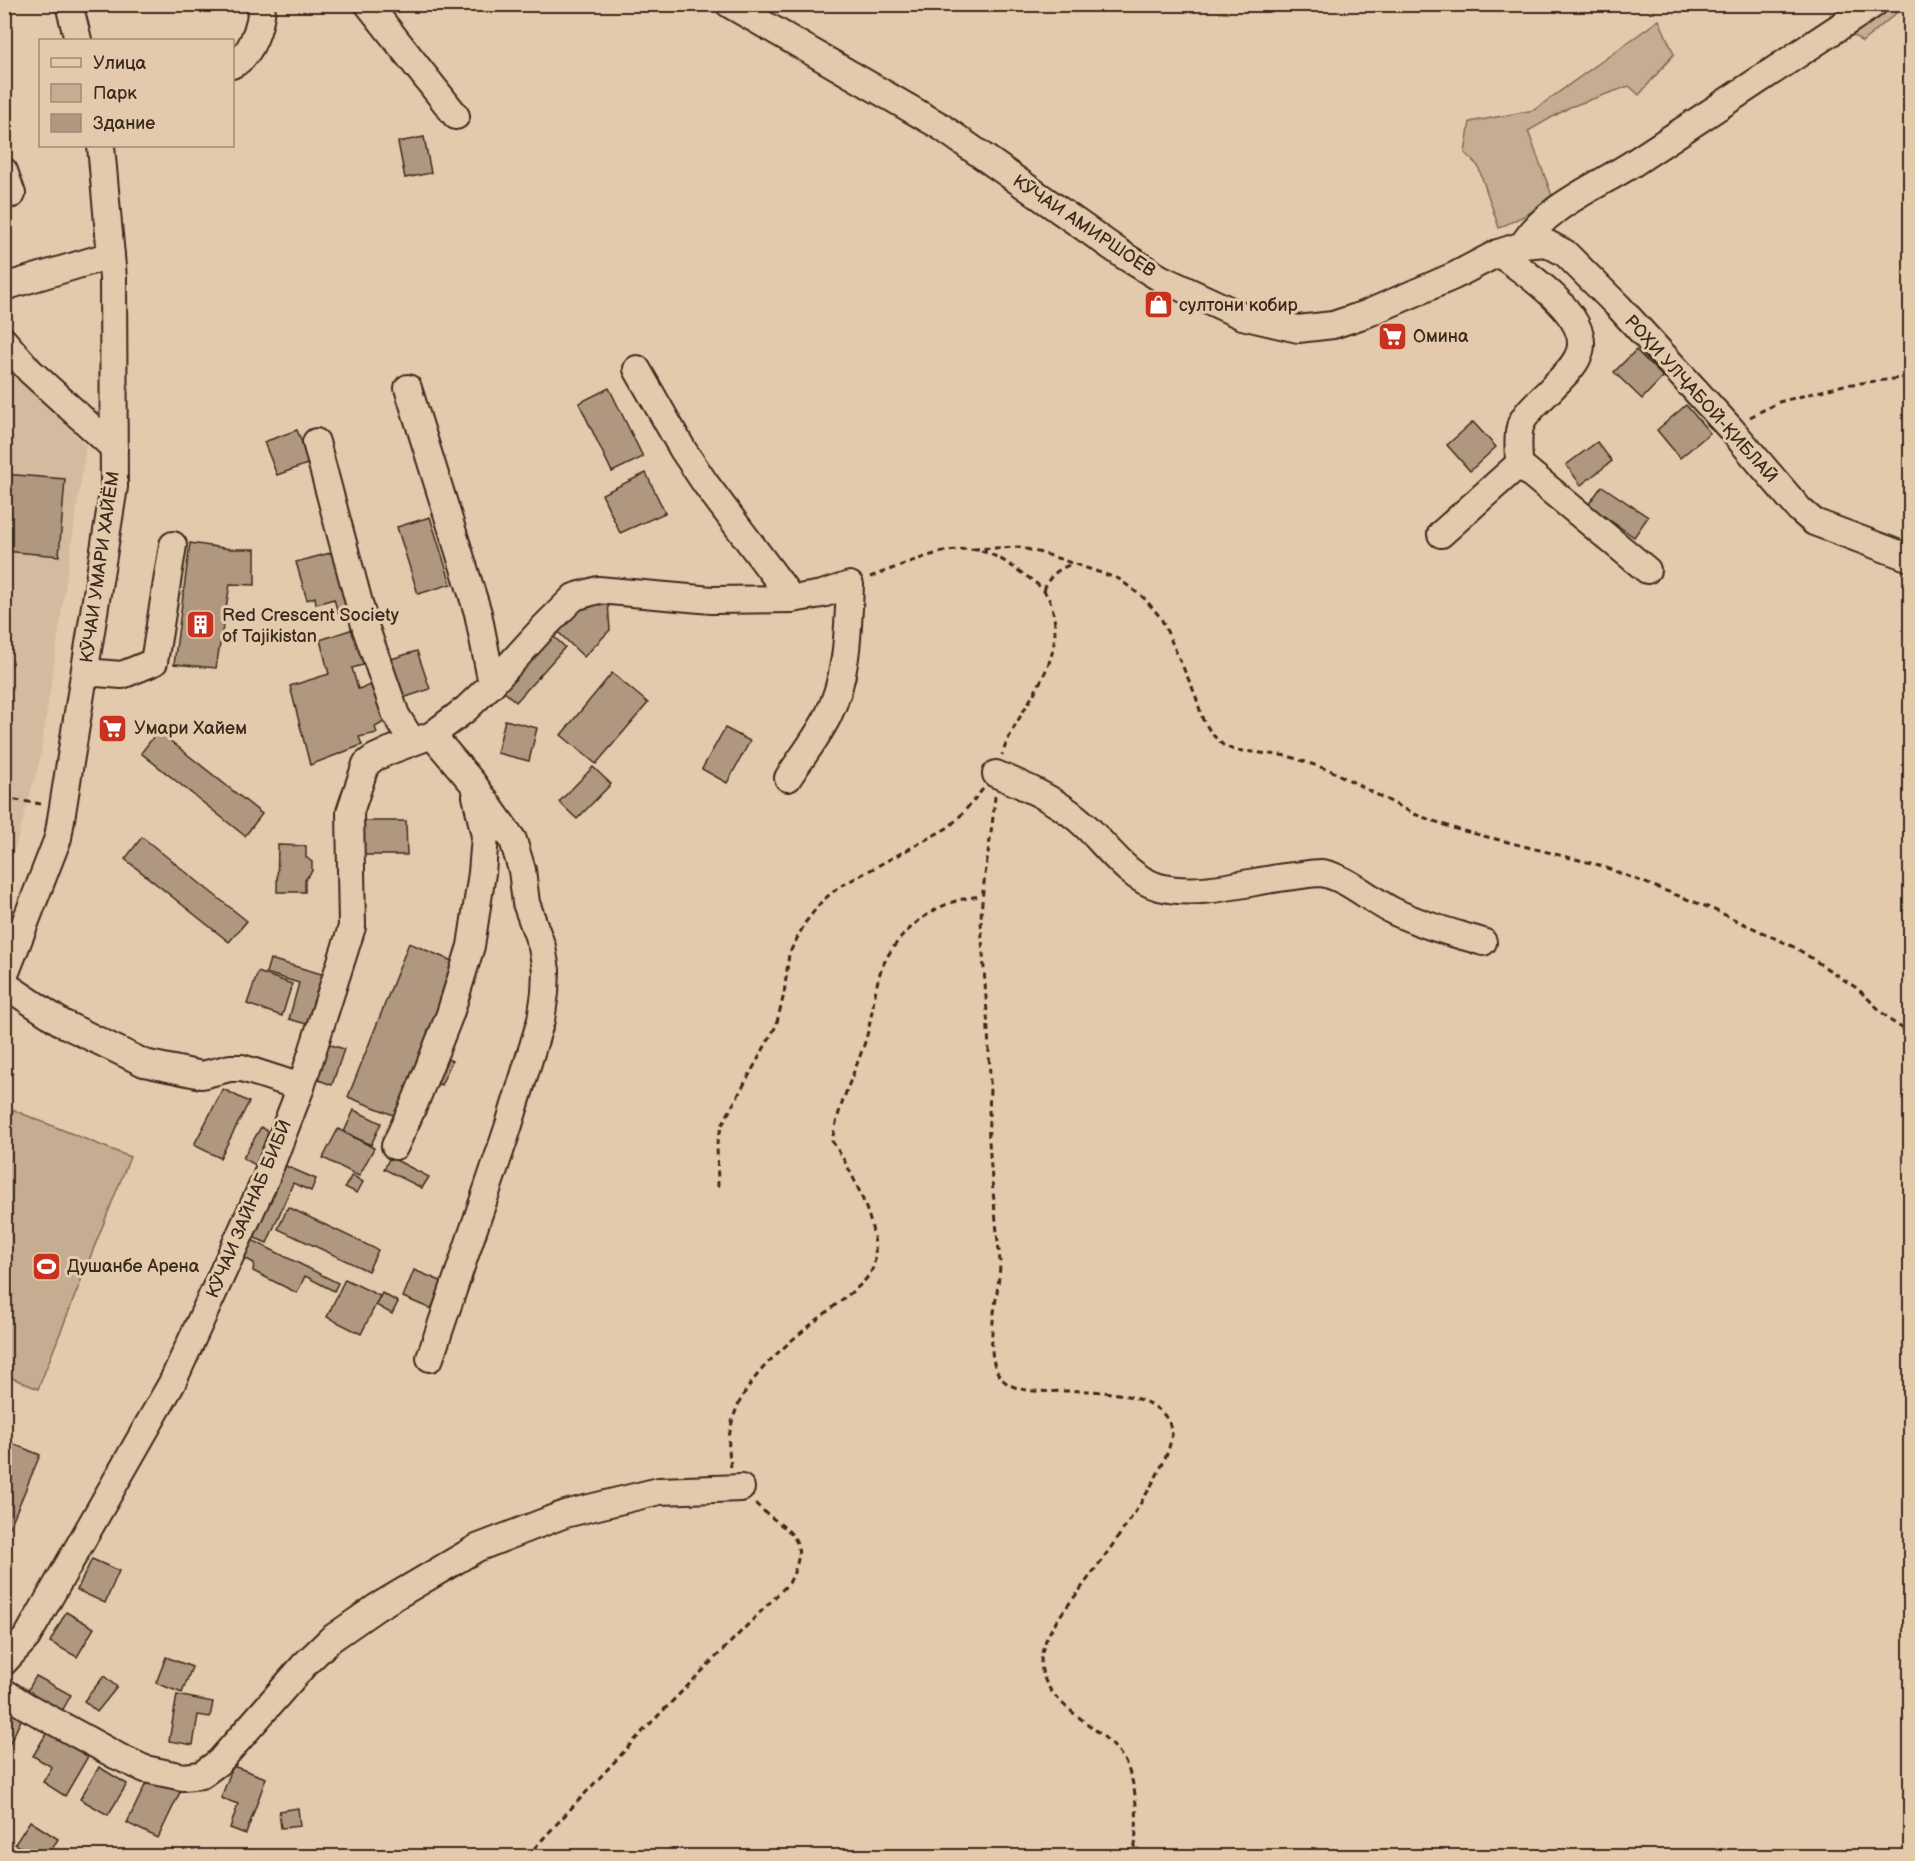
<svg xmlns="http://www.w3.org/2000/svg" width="1915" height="1861" viewBox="0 0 1915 1861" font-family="'Balsamiq Sans',sans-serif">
<rect width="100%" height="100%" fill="#e4caac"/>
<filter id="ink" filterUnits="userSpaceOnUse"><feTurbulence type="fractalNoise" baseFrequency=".0167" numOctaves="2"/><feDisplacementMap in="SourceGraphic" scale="12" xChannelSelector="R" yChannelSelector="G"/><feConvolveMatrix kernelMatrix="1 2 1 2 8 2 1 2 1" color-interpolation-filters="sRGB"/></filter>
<g filter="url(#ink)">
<polygon fill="#d4bb9f" points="5,359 86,446 40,759 5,884"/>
<g fill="#c5ad92" stroke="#806c58" stroke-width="1.5">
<polygon points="1846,5 1910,5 1910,7 1900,10 1862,42 1830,15"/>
<polygon points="1659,20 1674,54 1639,95 1629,86 1570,107 1528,131 1554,201 1499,228 1478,166 1465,153 1470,122 1534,110"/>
<polygon points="13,1110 130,1157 38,1389 5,1375 4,1132"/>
</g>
<g fill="#b09880" stroke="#3b2a1e" stroke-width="1.5">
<polygon points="424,137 431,173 405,178 398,142"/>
<polygon points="1636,350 1663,377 1642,399 1614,372"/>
<polygon points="609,388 643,457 612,472 579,403"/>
<polygon points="1686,405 1710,433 1680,458 1657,430"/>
<polygon points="1473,422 1496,447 1470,471 1447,445"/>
<polygon points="297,430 310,463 277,475 264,442"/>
<polygon points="1597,442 1612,461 1581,485 1566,465"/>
<polygon points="646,473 665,513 620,533 602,494"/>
<polygon points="4,474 65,479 59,556 4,551"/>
<polygon points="1602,486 1648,517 1634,537 1588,505"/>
<polygon points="430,517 451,584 418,594 397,527"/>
<polygon points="190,543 231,549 255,549 255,585 230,584 216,668 174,664"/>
<polygon points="334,552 350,610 338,613 334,599 316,604 315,597 307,600 296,562"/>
<polygon points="580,600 608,603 610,630 584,657 554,628"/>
<polygon points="359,627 370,663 352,668 358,689 379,683 390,719 387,725 384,722 375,727 377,733 359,737 362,745 310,765 290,686 329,674 320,640"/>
<polygon points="550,633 565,647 516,702 501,689"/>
<polygon points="417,651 430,689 397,700 385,661"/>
<polygon points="612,673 648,703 596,764 561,735"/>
<polygon points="505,720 537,728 529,761 497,753"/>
<polygon points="725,728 750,741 727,783 702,769"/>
<polygon points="158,731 262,814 245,836 141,753"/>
<polygon points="593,767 611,784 577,819 559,802"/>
<polygon points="360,821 406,821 407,855 360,855"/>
<polygon points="142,837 247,921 229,942 125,859"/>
<polygon points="278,845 306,846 306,857 312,862 312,871 305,880 305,892 277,892"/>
<polygon points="409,943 457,963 396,1116 348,1097"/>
<polygon points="270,959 325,975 310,1025 289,1019 299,983 266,973"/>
<polygon points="258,972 292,984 282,1016 247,1004"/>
<polygon points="325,1043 344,1049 332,1085 313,1078"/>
<polygon points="436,1054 452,1061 441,1085 425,1078"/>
<polygon points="223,1089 249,1102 220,1158 194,1145"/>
<polygon points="354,1110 381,1123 371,1145 344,1132"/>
<polygon points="261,1127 276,1137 259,1167 243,1158"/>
<polygon points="338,1129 374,1148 359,1176 323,1158"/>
<polygon points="390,1157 429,1177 422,1188 384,1169"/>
<polygon points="279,1163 316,1179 311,1191 293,1183 267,1243 248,1235"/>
<polygon points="352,1175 363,1182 357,1193 345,1187"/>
<polygon points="288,1207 378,1250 368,1271 278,1229"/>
<polygon points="248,1238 338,1283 334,1291 305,1276 297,1293 253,1271 254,1263 239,1255"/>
<polygon points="414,1270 443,1282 431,1309 403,1297"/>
<polygon points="345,1279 380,1296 361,1334 327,1317"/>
<polygon points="382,1293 398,1302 392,1314 376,1305"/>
<polygon points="4,1440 40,1455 4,1541"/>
<polygon points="92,1559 119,1571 105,1603 77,1590"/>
<polygon points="66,1612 94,1628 77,1657 50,1642"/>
<polygon points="166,1657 192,1667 182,1693 156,1683"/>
<polygon points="36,1676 71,1695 57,1720 22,1701"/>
<polygon points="104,1676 117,1687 97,1712 84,1701"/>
<polygon points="177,1695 213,1702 210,1717 198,1715 193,1745 169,1741"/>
<polygon points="4,1704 24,1714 6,1751 4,1751"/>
<polygon points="49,1729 90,1753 65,1796 43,1782 52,1767 33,1756"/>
<polygon points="233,1766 266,1778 246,1834 230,1828 238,1804 221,1798"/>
<polygon points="99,1767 127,1784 108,1815 80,1799"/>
<polygon points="149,1777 180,1792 158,1838 127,1823"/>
<polygon points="298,1808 300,1826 281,1828 279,1811"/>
<polygon points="30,1821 58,1839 48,1856 35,1856 15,1844"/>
</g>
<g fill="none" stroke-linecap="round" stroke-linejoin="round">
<defs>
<g id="minor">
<polyline points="69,4 78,40"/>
<polyline points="368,4 456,116"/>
<polyline points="729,4 940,126 1126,257 1160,278 1242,316 1298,329 1333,325 1366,314 1454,276 1498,253 1523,245 1546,243 1565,253 1618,306 1730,428 1800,510 1814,522 1910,558"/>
<path d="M232,65C252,56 261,25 262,4"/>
<polyline points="4,171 12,194"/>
<path d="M1523,245C1545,207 1596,187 1632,164C1713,111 1793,57 1874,4"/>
<path d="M1498,253C1524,271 1590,315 1580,351C1576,366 1562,377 1552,388C1542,399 1524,412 1520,427C1517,438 1519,452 1519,464L1647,570"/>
<polyline points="4,287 111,255"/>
<polyline points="4,341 30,371 114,448"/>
<polyline points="637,369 683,450 705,483 792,599"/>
<polyline points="408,388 478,613 492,684"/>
<polyline points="316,442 366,629 396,715 412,741"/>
<polyline points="1441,534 1519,464"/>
<polyline points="85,672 122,675 154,662 173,545"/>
<path d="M996,774C1025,786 1056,800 1079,820C1104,841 1126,878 1159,887C1202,898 1251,880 1294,876C1302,875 1313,873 1321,873C1345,876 1372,901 1393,911C1422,925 1453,933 1483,942"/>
<polyline points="4,977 58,838 114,487 113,278 101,146"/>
<polyline points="4,984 62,1023 144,1063 202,1075 230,1068 242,1068 301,1087"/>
<polyline points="395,1146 416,1100 450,1014 471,946 482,873 485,836 476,796"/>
<polyline points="430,1358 508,1128 541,1020 545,993 546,970 542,947 526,903 522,870 513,840 472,782 432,735"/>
<path d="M4,1662L27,1637L172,1383L265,1180L301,1087L352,927L350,812L366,764L374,758L389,751L432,735L466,709L492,684L543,628L574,597L598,590L712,600L792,599L822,594L850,585C848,628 848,676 828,716C817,738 801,758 788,778"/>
<polyline points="4,1692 26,1706 117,1756 145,1769 183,1777 201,1775 219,1762 305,1664 331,1639 377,1607 477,1548 565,1514 659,1491 741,1488"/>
</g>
</defs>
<use href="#minor" stroke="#3b2a1e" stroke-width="30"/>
<g stroke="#3b2a1e" stroke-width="3" stroke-dasharray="6 4.5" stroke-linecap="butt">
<polyline points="1750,417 1779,402 1844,385 1910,377"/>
<polyline points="973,549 1019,547 1045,554 1119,579 1144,598 1161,618 1195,694 1203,720 1212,734 1223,745 1234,750 1288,756 1332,771 1414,814 1456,829 1599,865 1710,908 1796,948 1858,989 1891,1021 1910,1033"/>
<path d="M870,577C901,566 934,550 967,549C983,549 1001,558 1013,567C1023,574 1035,581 1043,590C1058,607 1057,640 1050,660C1038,694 1013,721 1002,755"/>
<path d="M1044,591C1048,576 1058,569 1072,564"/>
<path d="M995,796C992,838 982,879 981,921C984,975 989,1029 990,1083C990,1102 988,1122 989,1141C991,1168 993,1194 996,1221C997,1235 999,1248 1000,1262C1000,1293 982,1348 999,1375C1014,1399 1062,1389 1087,1391C1113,1392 1163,1397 1171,1428C1179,1460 1100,1562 1079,1591C1064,1611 1042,1635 1041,1661C1041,1707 1104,1724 1124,1760C1140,1790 1137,1824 1134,1856"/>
<polyline points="4,798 41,804"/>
<polyline points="718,1187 717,1143 722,1125 776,1026 784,994 789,954 805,923 822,901 839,887 949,827 962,814 983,789"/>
<path d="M731,1467C730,1458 728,1448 729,1439C735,1375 799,1336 844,1298C855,1290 871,1278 874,1264C882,1231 851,1168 832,1141C839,1104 852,1079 864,1045C872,1022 873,996 880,973C891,940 925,909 959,900C966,898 974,897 981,896"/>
<path d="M527,1856L643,1731L789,1583C815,1533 783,1532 754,1502"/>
</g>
<use href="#minor" stroke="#e4caac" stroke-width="26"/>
</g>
</g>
<defs>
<symbol id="shop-square" viewBox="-11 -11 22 22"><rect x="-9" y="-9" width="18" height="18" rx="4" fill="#c8321e" stroke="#e4caac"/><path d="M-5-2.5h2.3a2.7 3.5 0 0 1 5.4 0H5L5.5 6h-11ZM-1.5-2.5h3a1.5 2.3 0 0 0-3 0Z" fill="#fff"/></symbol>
<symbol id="supermarket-square" viewBox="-11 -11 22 22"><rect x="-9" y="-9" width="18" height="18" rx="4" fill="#c8321e" stroke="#e4caac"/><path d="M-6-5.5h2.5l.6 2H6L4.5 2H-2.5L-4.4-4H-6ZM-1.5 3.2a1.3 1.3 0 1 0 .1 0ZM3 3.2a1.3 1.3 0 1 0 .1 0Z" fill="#fff"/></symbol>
<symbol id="building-square" viewBox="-11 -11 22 22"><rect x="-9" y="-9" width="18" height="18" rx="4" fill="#c8321e" stroke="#e4caac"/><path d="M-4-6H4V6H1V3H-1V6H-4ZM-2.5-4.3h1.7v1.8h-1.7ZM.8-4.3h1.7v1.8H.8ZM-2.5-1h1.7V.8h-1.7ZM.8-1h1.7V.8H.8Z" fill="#fff"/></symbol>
<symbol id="stadium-square" viewBox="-11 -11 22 22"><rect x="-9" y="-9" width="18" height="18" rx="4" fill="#c8321e" stroke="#e4caac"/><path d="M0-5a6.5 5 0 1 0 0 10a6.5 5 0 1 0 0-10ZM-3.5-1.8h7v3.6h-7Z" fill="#fff"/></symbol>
</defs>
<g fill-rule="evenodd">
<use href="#shop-square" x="1142" y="288" width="33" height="33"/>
<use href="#supermarket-square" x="1376" y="320" width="33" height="33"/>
<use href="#building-square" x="184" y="608" width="33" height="33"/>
<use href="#supermarket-square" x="96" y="712" width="33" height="33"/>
<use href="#stadium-square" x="30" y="1250" width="33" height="33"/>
</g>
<g text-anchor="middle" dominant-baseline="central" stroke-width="6" stroke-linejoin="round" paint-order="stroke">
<g font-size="18" fill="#3b2a1e" stroke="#e4caac">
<text transform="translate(1084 226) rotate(34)">КӮЧАИ АМИРШОЕВ</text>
<text transform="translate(1701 399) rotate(48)">РОҲИ УЛҶАБОЙ-ҚИБЛАӢ</text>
<text transform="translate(100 567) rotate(-82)">КӮЧАИ УМАРИ ХАЙЁМ</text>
<text transform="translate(249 1209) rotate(-67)">КӮЧАИ ЗАЙНАБ БИБӢ</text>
</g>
<g font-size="18" fill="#3b2a1e" stroke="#e4caac" text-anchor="start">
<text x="1179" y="305">султони кобир</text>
<text x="1413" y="336">Омина</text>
<text x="222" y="615">Red Crescent Society<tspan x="222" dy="21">of Tajikistan</tspan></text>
<text x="134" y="728">Умари Хайем</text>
<text x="67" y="1266">Душанбе Арена</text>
</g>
</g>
<rect width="1915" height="1861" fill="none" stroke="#e4caac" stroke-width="24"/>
<rect x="12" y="12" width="1891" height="1837" fill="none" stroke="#3b2a1e" stroke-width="2" filter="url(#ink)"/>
<rect x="39" y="39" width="195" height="108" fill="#e4caac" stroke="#a08a73" stroke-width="1.5"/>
<rect x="51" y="58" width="30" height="9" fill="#e4caac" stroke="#a08a73" stroke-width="1.5"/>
<text x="93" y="69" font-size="18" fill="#3b2a1e">Улица</text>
<rect x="51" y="84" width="30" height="18" fill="#c5ad92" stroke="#a08a73" stroke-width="1.5"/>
<text x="93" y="99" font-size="18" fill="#3b2a1e">Парк</text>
<rect x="51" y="114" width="30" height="18" fill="#b09880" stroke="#a08a73" stroke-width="1.5"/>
<text x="93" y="129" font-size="18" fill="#3b2a1e">Здание</text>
</svg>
